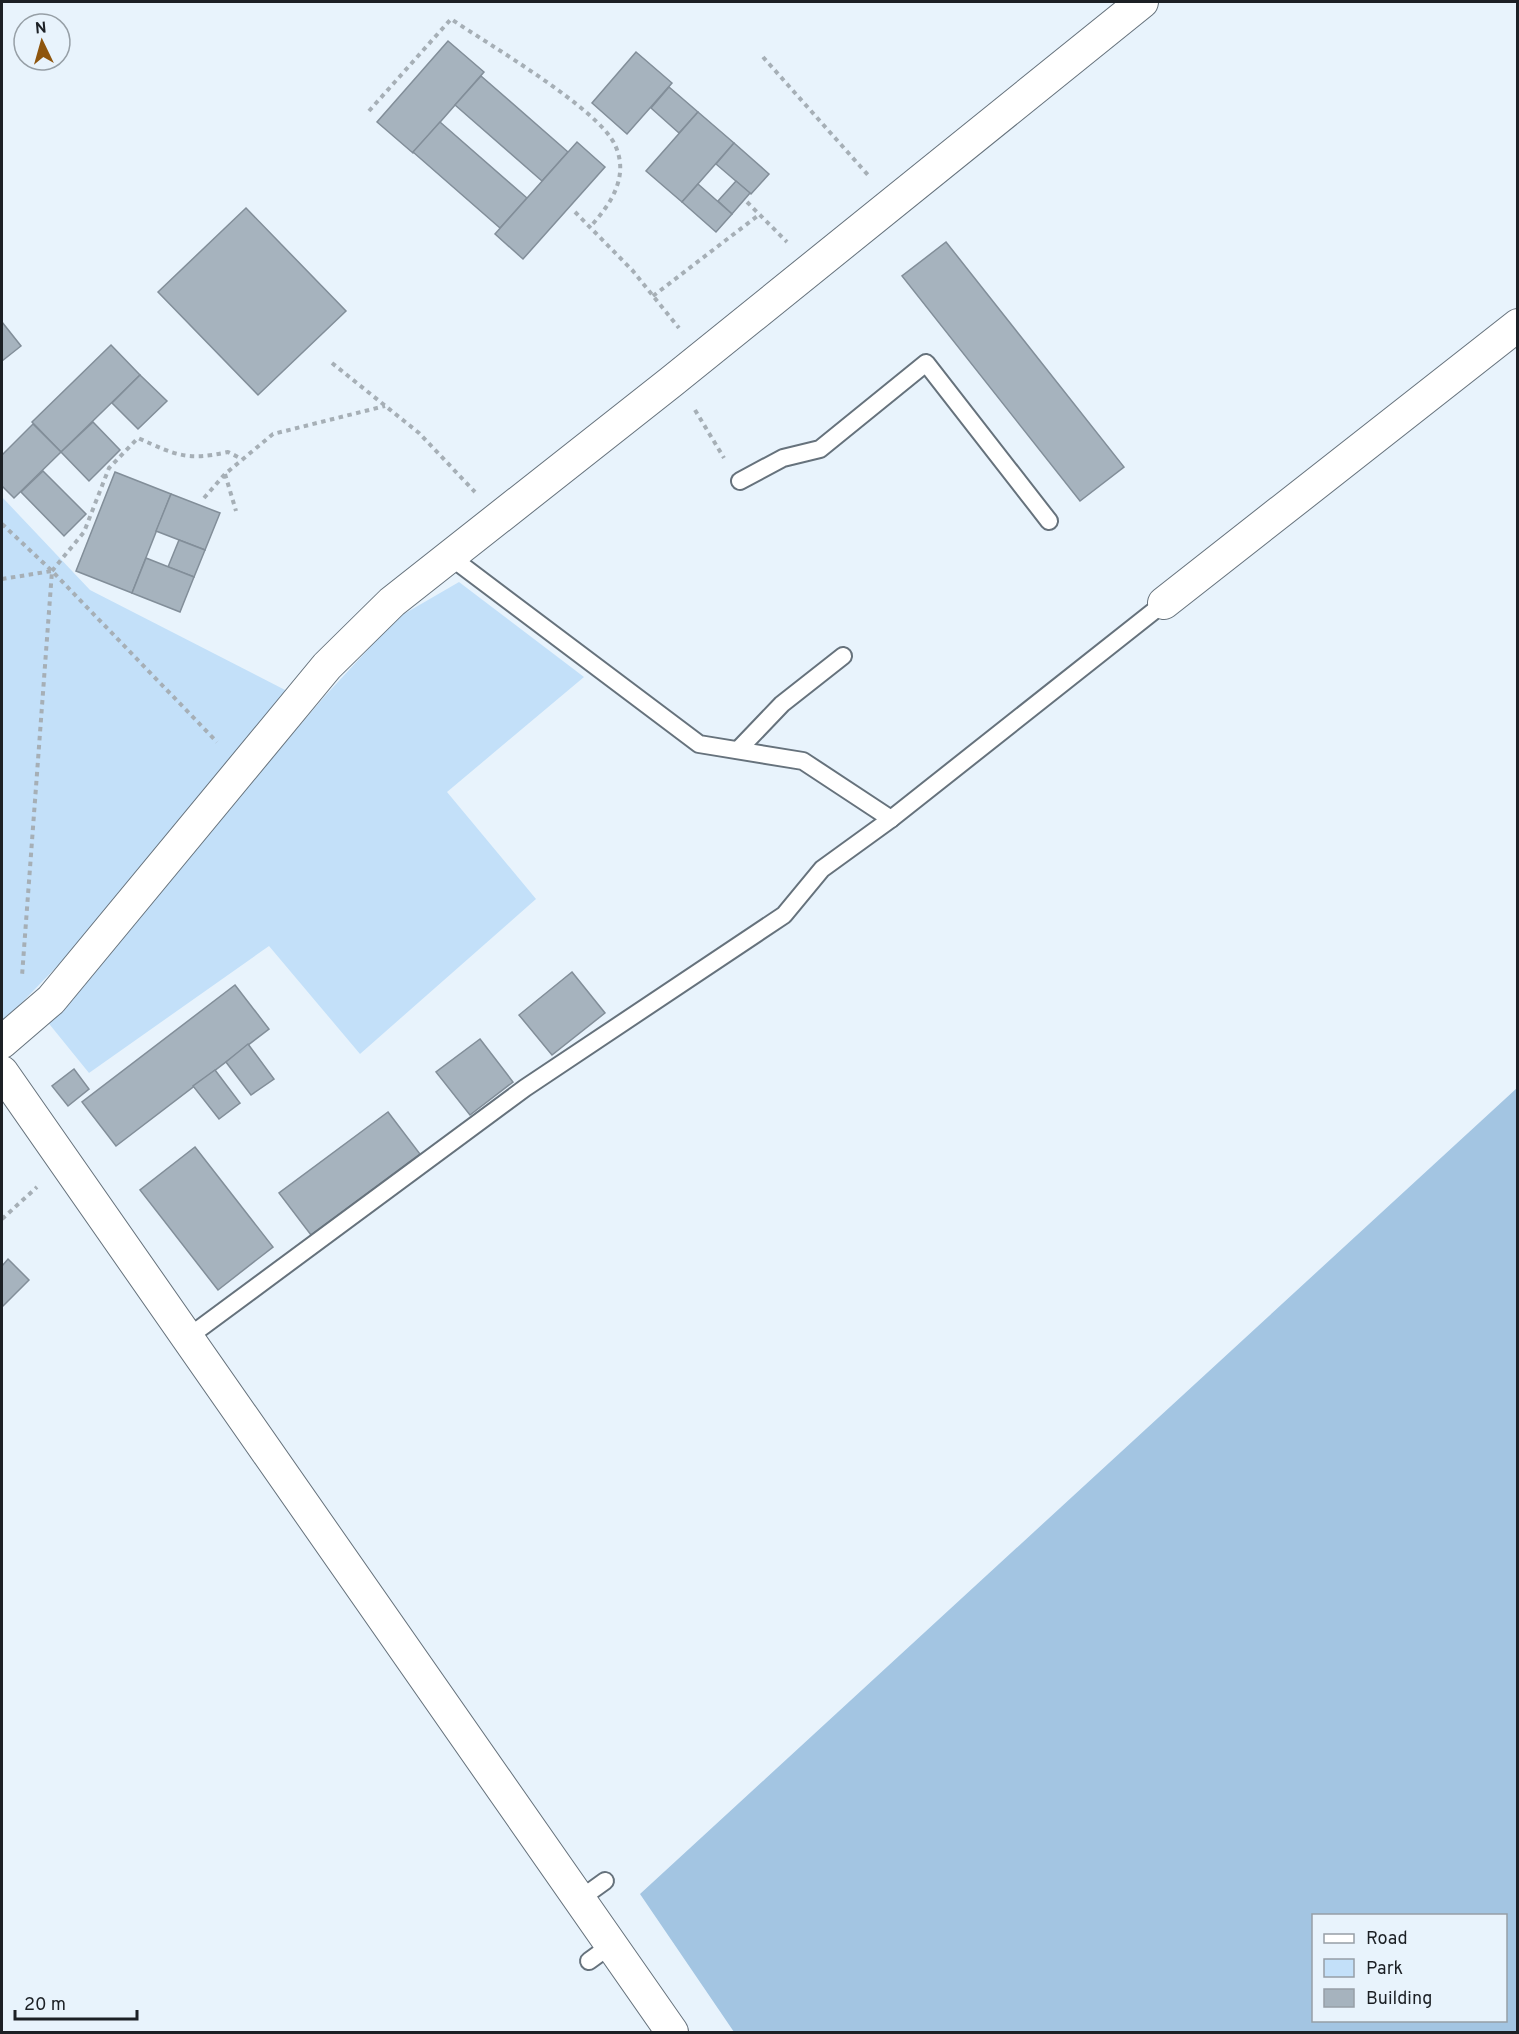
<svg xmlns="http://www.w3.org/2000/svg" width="1519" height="2034" viewBox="0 0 1519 2034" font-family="Overpass,sans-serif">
<rect width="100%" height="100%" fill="#e8f3fc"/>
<g fill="#c3e0f9">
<polygon points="2,497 90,590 291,693 69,954 2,1023"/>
<polygon points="459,582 584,677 447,792 536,899 360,1054 269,946 89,1073 46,1020 325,696 397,618"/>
</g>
<path fill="#a3c5e2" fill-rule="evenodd" d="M1517,1088V2032H734L640,1894ZM1314,1916H1506V2020H1314Z"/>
<g fill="#a6b3be" stroke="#828e99" stroke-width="1.5">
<polygon points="448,41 484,72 413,153 377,122"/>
<polygon points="636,52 672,83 627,134 592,103"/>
<polygon points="481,76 568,152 542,181 455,105"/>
<polygon points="669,87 698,112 679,133 651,108"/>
<polygon points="698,112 734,143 682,202 646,171"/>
<polygon points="440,122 527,198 500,228 413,152"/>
<polygon points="577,142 605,167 523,259 495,234"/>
<polygon points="734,143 769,174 751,194 716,164"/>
<polygon points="736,181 750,193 732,214 718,201"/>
<polygon points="698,184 732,214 716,232 682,202"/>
<polygon points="246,208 346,311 258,395 158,292"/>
<polygon points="946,242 1124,467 1080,501 902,276"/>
<polygon points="2,322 21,346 2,361"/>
<polygon points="111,345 140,375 61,452 32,422"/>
<polygon points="140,375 167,401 138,429 112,403"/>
<polygon points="93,422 120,450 89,481 61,452"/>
<polygon points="33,424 61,452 14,498 2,486 2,455"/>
<polygon points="43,471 86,514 64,536 21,492"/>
<polygon points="115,472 171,494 132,593 76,571"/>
<polygon points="171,494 220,513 205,550 156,531"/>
<polygon points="179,540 205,550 194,577 168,567"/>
<polygon points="146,558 194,577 180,612 132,593"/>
<polygon points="572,972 605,1013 552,1055 519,1015"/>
<polygon points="235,985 269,1029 116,1146 82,1102"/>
<polygon points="480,1039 513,1082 470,1115 436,1072"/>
<polygon points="248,1044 274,1079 251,1095 226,1062"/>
<polygon points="74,1069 89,1089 68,1106 52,1086"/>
<polygon points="215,1070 240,1103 219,1119 193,1086"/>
<polygon points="388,1112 420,1154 311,1235 279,1193"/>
<polygon points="195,1147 273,1247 218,1290 140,1190"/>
<polygon points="8,1259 29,1280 2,1307 2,1266"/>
</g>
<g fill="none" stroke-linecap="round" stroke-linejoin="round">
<defs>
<g id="lane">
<polyline points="740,481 783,458 820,449 926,363 1049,521"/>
<polyline points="452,558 699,744 803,761 891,819"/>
<polyline points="738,750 782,704 843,656"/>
<polyline points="187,1338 525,1088 784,915 822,869 891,819 1164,603"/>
<polyline points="580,1899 605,1881"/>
<polyline points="589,1961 611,1945"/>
</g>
<g id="street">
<polyline points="1164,603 1518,325"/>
<polyline points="2,1042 51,1000 327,666 392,602 671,382 1142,2"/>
<polyline points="2,1072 672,2032"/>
</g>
</defs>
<use href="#lane" stroke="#66727c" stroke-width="20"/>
<use href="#street" stroke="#66727c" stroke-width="34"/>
<g stroke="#a6afb6" stroke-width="4" stroke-dasharray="4.5 4.5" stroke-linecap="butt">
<polyline points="763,57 868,175"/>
<path d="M369,111L451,19C488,44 599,109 615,145C630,177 610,205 590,227"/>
<polyline points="747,202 787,242"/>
<polyline points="575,212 633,271 679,328"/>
<polyline points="653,296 760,214"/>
<polyline points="332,363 419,433 475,492"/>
<polyline points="695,410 724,458"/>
<polyline points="225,474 236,511"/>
<polyline points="204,498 225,474 273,434 385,406"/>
<polyline points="2,524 52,571 217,742"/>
<path d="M52,571L84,532L109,468L138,438C176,455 186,461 228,452L242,459"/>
<polyline points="2,579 52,571 22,976"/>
<polyline points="2,1219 37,1187"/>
</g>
<use href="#lane" stroke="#fff" stroke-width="16"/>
<use href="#street" stroke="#fff" stroke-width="32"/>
</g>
<rect width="1519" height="2034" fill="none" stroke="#1c2025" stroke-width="6"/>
<rect x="1312" y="1914" width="195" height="108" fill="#e8f3fc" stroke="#969fa6" stroke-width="1.5"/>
<rect x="1324" y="1934" width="30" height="9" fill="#ffffff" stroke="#969fa6" stroke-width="1.5"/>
<text x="1366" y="1944" font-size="18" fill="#1c2025">Road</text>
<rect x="1324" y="1959" width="30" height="18" fill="#c3e0f9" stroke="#969fa6" stroke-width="1.5"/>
<text x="1366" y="1974" font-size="18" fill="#1c2025">Park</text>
<rect x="1324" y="1989" width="30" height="18" fill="#a6b3be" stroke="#969fa6" stroke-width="1.5"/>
<text x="1366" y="2004" font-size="18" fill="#1c2025">Building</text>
<g transform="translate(42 42) rotate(355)"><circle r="28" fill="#e8f3fc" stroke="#969fa6" stroke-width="1.5"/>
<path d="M0-4.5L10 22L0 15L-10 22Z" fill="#8e550d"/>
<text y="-9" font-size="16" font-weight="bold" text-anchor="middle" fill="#1c2025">N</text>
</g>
<path d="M15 2010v9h122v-9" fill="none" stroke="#1c2025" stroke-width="3"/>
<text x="24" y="2010" font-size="18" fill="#1c2025" stroke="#e8f3fc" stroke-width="4.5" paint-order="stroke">20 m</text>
</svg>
